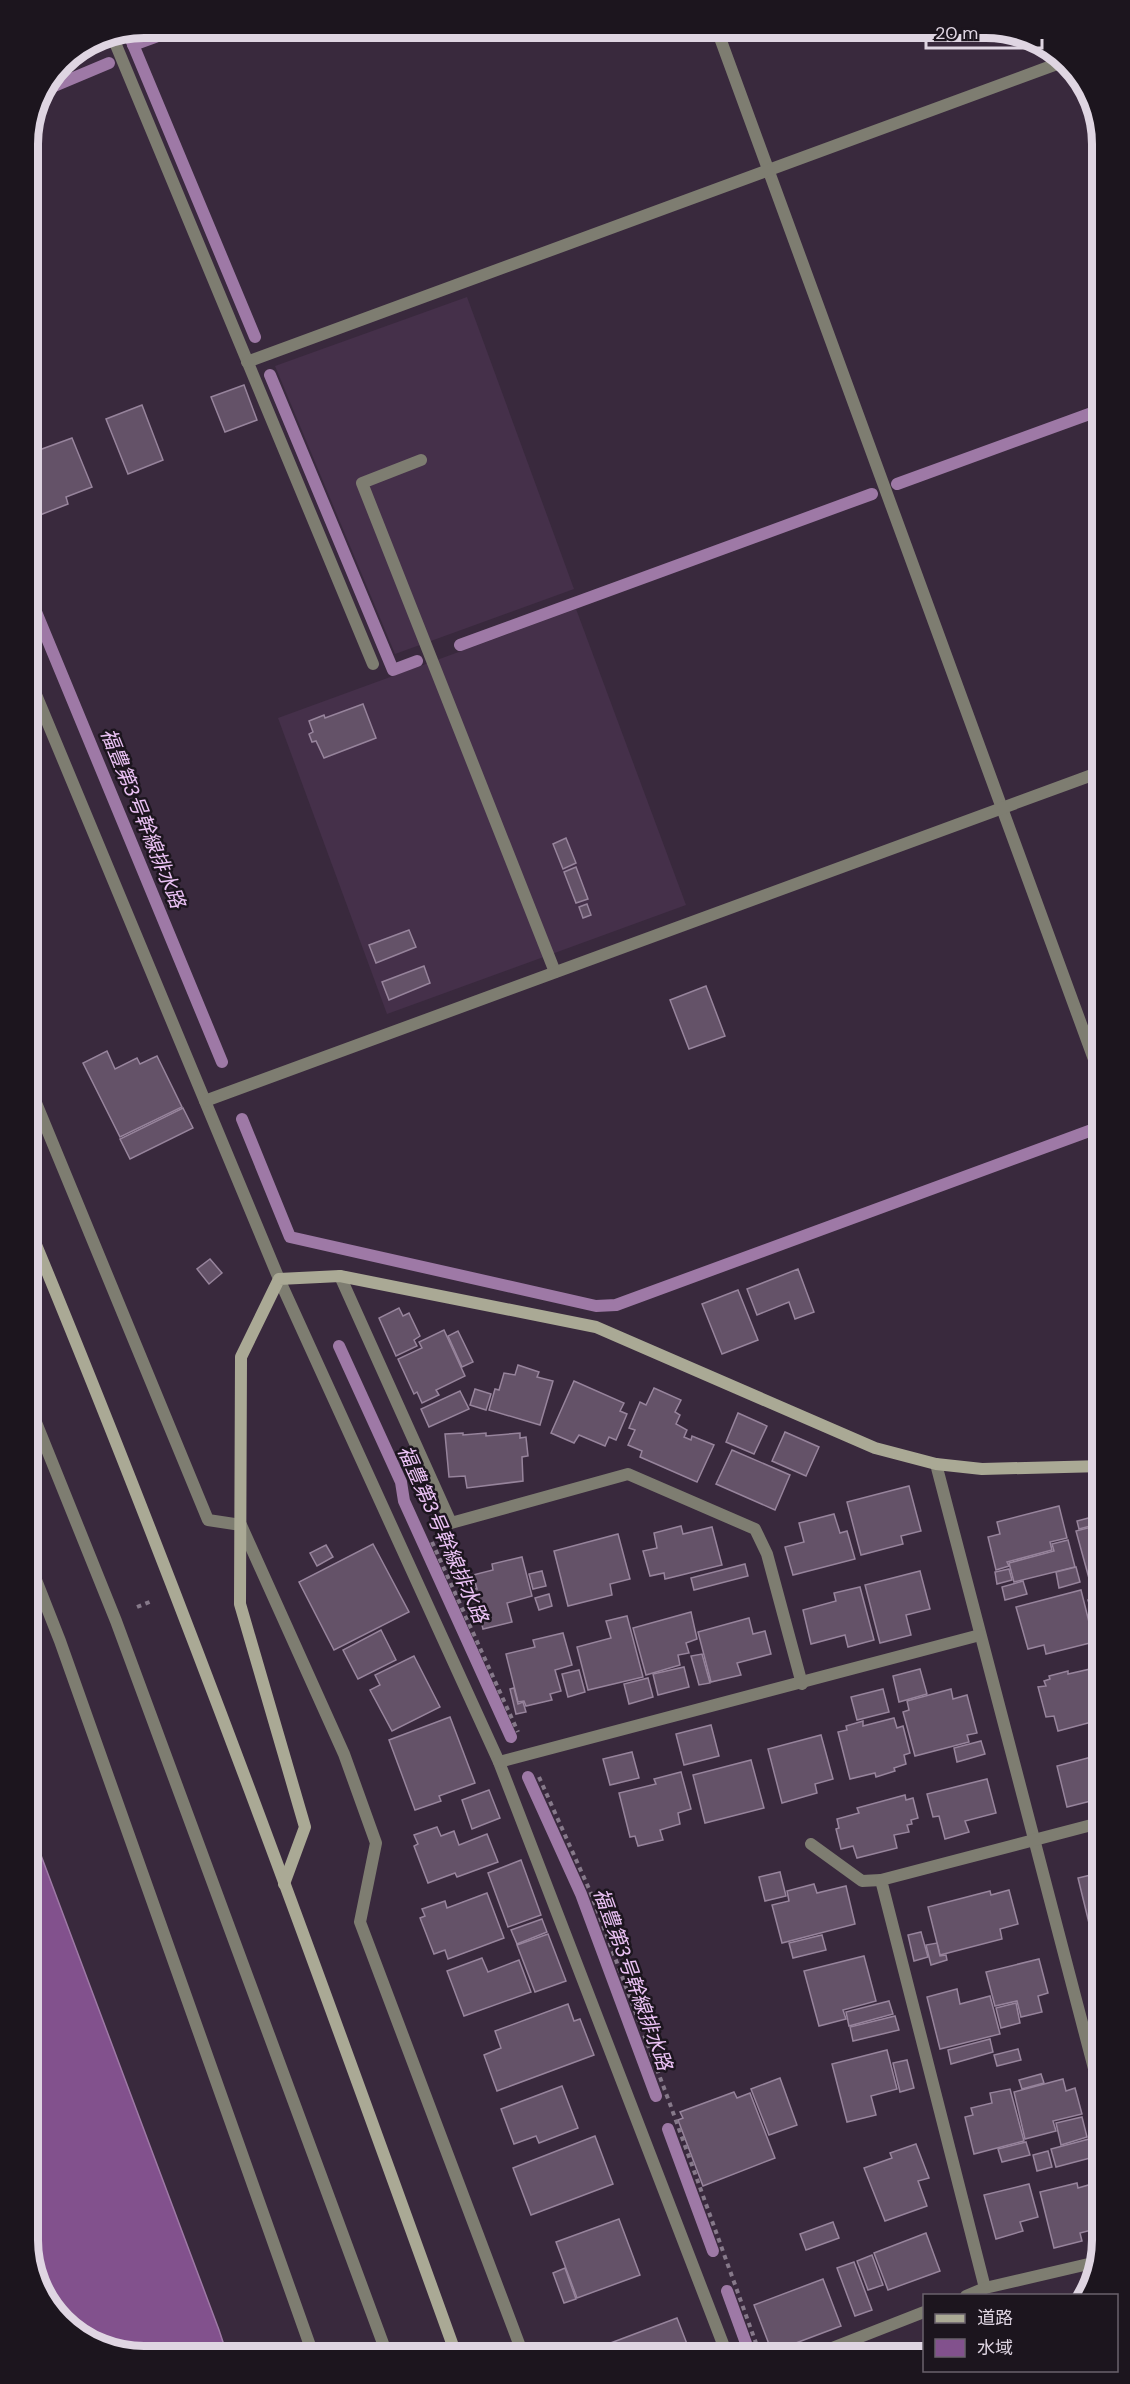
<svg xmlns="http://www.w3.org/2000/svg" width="1130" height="2384" viewBox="0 0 1130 2384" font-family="'DM Sans','Noto Sans JP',sans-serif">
<rect width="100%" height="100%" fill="#39293d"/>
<g fill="#45304a">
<polygon points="467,297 574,589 395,654 275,366"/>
<polygon points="576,609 686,905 387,1014 278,718"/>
</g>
<polygon fill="#82518d" stroke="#9e79a6" stroke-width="1.5" points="27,1818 219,2330 228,2357 136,2357 73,2333 36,2285 27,2241"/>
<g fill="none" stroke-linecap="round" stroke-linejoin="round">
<g stroke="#9e79a6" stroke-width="12">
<polyline points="127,30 255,337"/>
<polyline points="133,45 182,27"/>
<polyline points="40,92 109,63"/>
<polyline points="270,375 393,670 417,661"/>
<polyline points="897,484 1103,409"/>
<polyline points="27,590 222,1062"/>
<polyline points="460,645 872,494"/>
<polyline points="242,1119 290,1237 596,1306 616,1305 1100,1127"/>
<polyline points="339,1346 401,1482 404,1501 511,1737"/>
<polyline points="528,1777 581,1894 656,2096"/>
<polyline points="668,2129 713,2251"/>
<polyline points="727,2291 751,2357"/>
</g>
</g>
<g fill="#645268" stroke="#97849c" stroke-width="1.5">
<polygon points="244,385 257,420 225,432 211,397"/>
<polygon points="142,405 163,460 128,474 106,419"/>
<polygon points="72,438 92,487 66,497 68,504 40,515 27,482 27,468 36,465 31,453"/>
<polygon points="363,704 376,738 324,758 316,741 312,742 309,734 313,732 309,721 324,715 325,718"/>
<polygon points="566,838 576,863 563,869 553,844"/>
<polygon points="576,867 588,899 576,903 564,872"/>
<polygon points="587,904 591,915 583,918 579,907"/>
<polygon points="409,930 416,947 376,963 369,945"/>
<polygon points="424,966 430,983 389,1000 382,982"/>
<polygon points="706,986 725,1036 689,1049 670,1000"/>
<polygon points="107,1051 115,1069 137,1058 140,1064 157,1056 182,1107 120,1137 83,1063"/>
<polygon points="183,1108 193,1128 130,1159 120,1139"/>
<polygon points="210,1259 222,1273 209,1284 197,1269"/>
<polygon points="798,1269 814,1312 795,1319 789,1302 757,1315 747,1289"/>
<polygon points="738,1290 758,1340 722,1354 702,1304"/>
<polygon points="399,1308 403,1316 409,1313 420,1336 414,1340 417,1346 396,1356 379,1318"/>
<polygon points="444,1330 465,1376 436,1390 439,1395 422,1403 417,1392 414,1394 398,1359 422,1348 419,1342"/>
<polygon points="458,1331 473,1362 462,1367 448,1336"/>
<polygon points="518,1365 539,1372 537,1377 553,1381 540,1425 489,1410 495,1389 499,1390 504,1373 515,1375"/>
<polygon points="574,1381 624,1403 620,1411 627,1414 616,1440 609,1437 605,1446 579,1435 574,1443 551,1433"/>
<polygon points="654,1388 681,1400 675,1412 680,1415 676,1424 687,1430 684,1437 691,1440 692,1436 714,1445 697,1482 640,1457 642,1451 628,1445 635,1430 629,1428 640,1402 646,1405"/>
<polygon points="475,1389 491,1394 486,1410 470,1405"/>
<polygon points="460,1391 469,1409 429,1427 421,1409"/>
<polygon points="738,1413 767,1426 754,1454 726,1442"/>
<polygon points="785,1432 819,1447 806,1476 772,1461"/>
<polygon points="463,1433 463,1435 486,1433 486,1436 520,1433 520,1438 526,1437 528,1456 522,1457 523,1481 467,1488 465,1476 449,1477 445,1434"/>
<polygon points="732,1450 790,1475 775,1510 716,1484"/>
<polygon points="909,1486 921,1531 901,1536 903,1544 861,1555 847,1502"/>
<polygon points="1059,1506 1067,1538 1050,1542 1052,1550 1007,1562 1009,1566 996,1570 988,1537 1000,1534 997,1522"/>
<polygon points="834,1514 840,1533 847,1531 855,1559 793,1575 785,1547 804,1542 799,1523"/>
<polygon points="1096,1516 1098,1524 1079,1529 1077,1521"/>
<polygon points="1103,1524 1103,1579 1090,1582 1076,1531"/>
<polygon points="681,1526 683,1534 712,1527 722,1565 665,1579 664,1573 650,1576 643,1551 657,1548 654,1533"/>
<polygon points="618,1534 630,1579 610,1584 612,1595 568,1606 554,1551"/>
<polygon points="1068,1540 1075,1567 1014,1582 1009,1563 1054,1551 1052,1544"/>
<polygon points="373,1544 409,1612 334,1650 299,1582"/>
<polygon points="326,1545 333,1557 317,1566 310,1553"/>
<polygon points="522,1557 532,1596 507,1603 512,1622 483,1629 473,1589 477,1589 473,1575 493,1570 492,1564"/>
<polygon points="745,1564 748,1576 694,1590 691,1578"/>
<polygon points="1076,1567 1080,1582 1059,1588 1056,1572"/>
<polygon points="1009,1569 1012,1580 997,1584 995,1572"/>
<polygon points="542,1571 546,1586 533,1589 529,1574"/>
<polygon points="920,1571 930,1609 906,1615 911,1635 880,1643 865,1585"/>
<polygon points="1023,1581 1027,1594 1005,1600 1002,1587"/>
<polygon points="860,1587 874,1640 848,1647 845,1635 811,1644 803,1610 836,1601 834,1593"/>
<polygon points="1081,1590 1094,1642 1046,1654 1044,1645 1028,1649 1016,1607"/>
<polygon points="549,1594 552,1606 539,1610 535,1598"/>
<polygon points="1103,1596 1103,1607 1091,1610 1088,1600"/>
<polygon points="691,1612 697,1639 686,1643 689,1653 678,1655 680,1665 646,1675 633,1628"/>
<polygon points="627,1616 643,1677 588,1690 577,1647 611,1638 606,1621"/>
<polygon points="749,1618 753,1634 765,1631 771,1654 737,1663 741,1675 711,1682 698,1632"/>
<polygon points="381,1630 396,1660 358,1679 343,1650"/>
<polygon points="563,1633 572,1665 555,1670 561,1691 550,1694 552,1700 526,1706 524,1701 518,1702 506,1654 535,1647 533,1640"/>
<polygon points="702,1654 710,1683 699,1685 691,1656"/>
<polygon points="414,1656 440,1707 392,1731 370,1690 380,1685 375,1675"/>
<polygon points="684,1667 689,1687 658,1695 653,1674"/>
<polygon points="1099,1667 1103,1682 1103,1719 1058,1731 1054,1716 1046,1717 1038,1687 1046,1686 1044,1681 1050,1679 1049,1676 1068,1671 1068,1674"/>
<polygon points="920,1669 927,1694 899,1702 893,1676"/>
<polygon points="579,1670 585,1692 568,1697 562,1674"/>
<polygon points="648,1678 653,1697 629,1704 624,1684"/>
<polygon points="514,1688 518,1704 523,1702 526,1712 516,1714 510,1689"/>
<polygon points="883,1689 889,1712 857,1720 851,1697"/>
<polygon points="951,1689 953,1699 967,1695 977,1733 967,1735 969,1742 915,1756 903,1712 909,1710 907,1701"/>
<polygon points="450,1717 475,1783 439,1796 441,1801 415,1810 389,1740"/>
<polygon points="894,1718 897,1728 903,1726 910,1753 904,1755 906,1764 894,1768 895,1771 876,1777 875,1773 850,1779 838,1732 847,1730 846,1726 863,1721 863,1726"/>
<polygon points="711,1725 719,1756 684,1765 676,1734"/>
<polygon points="821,1735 833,1779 815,1784 817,1793 782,1803 768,1749"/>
<polygon points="981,1741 985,1754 957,1762 954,1748"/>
<polygon points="632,1752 639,1778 610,1785 603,1759"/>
<polygon points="1103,1754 1103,1798 1067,1807 1057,1766"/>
<polygon points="751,1760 764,1808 705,1823 693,1775"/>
<polygon points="681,1772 691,1809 678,1813 680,1824 660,1830 663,1840 638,1846 635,1836 630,1837 619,1793 656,1784 654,1779"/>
<polygon points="987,1779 996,1813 965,1821 969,1832 945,1839 939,1816 933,1817 927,1794"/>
<polygon points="489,1790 500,1818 472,1829 462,1800"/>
<polygon points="905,1795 906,1800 913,1798 918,1818 911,1820 912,1824 907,1825 909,1832 894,1835 897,1848 857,1858 853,1846 841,1849 836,1829 839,1828 837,1819 859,1813 857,1808"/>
<polygon points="437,1827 441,1836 454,1831 459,1845 487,1834 498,1862 457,1877 455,1873 428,1883 414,1846 418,1844 414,1835"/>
<polygon points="521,1860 541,1915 508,1927 488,1873"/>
<polygon points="780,1872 786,1896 765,1901 759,1877"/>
<polygon points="1103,1872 1103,1920 1089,1923 1078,1878"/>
<polygon points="814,1884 817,1893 846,1886 855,1924 782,1943 772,1905 789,1901 787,1891"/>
<polygon points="1009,1890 1018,1924 1000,1929 1002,1939 940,1955 928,1907 990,1891 991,1895"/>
<polygon points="487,1893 504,1938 448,1959 445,1950 434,1954 420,1918 425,1916 422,1909 445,1901 447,1908"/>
<polygon points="542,1919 547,1932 517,1944 511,1930"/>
<polygon points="921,1932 928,1957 914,1961 908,1935"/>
<polygon points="548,1934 566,1981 535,1992 517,1945"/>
<polygon points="822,1935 826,1950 793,1958 789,1943"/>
<polygon points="937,1943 940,1956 946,1955 947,1960 931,1965 926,1945"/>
<polygon points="864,1956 876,2001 843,2010 846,2019 819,2026 804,1971"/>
<polygon points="482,1958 488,1972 519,1960 531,1992 464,2016 447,1971"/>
<polygon points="1039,1959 1048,1993 1038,1996 1042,2012 1021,2017 1017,2001 995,2006 986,1972"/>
<polygon points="957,1989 960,2004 990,1996 1000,2034 940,2049 927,1997"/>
<polygon points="889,2001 893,2014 849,2026 846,2012"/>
<polygon points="1016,2003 1020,2023 1001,2028 996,2008"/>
<polygon points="568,2004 574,2021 580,2019 594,2055 497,2091 484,2055 501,2048 495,2031"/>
<polygon points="895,2016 899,2030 853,2041 850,2027"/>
<polygon points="990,2039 993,2052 951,2064 948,2050"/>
<polygon points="1018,2049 1021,2060 997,2066 994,2055"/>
<polygon points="887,2050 897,2089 871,2096 876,2115 847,2122 832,2064"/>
<polygon points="907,2060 914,2088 900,2092 893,2063"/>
<polygon points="1041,2074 1044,2083 1022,2089 1019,2080"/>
<polygon points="780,2078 797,2125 769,2135 751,2089"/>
<polygon points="1063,2079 1066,2091 1075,2088 1082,2114 1053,2121 1056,2131 1025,2139 1014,2092"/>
<polygon points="562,2086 578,2128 539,2143 536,2136 514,2144 501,2109"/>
<polygon points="1010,2089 1024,2141 974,2154 965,2117 973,2115 971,2108 992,2103 990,2093"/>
<polygon points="734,2092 737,2098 750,2093 775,2158 703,2186 678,2120 683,2118 680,2112"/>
<polygon points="1082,2117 1087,2137 1061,2145 1056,2123"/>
<polygon points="595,2136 613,2184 531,2215 513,2168"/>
<polygon points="1089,2139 1094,2157 1056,2167 1051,2149"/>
<polygon points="1026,2142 1030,2155 1002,2162 998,2149"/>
<polygon points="916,2144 929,2178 918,2181 927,2206 885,2221 864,2168 892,2158 890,2153"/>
<polygon points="1048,2151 1052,2167 1037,2171 1033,2155"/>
<polygon points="1102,2181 1103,2227 1080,2233 1082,2241 1054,2248 1040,2192 1077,2183 1078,2188"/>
<polygon points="1029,2184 1038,2217 1020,2222 1023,2231 996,2239 984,2195"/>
<polygon points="619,2219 640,2275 577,2298 556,2242"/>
<polygon points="833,2222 839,2238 806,2250 800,2234"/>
<polygon points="926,2233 940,2271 888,2290 874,2253"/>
<polygon points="872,2255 883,2285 868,2290 857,2261"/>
<polygon points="854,2262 872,2310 855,2316 837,2268"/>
<polygon points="565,2268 576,2299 564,2303 553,2273"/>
<polygon points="823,2279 841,2326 772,2352 754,2305"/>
<polygon points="677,2318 692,2357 599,2357 612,2352 608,2344"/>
</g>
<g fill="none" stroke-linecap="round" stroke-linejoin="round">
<g stroke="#86798a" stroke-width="4" stroke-dasharray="4.5 4.5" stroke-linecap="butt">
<polyline points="432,1542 518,1732"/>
<polyline points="137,1607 152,1601"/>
<polyline points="539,1777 590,1891 670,2104 761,2357"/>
</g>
<g stroke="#7e7d71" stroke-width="12">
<polyline points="421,460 362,483 555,972"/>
<polyline points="27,1081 208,1520 241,1525 344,1754 376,1843 360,1922 524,2357"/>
<polyline points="27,1400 116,1621 388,2357"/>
<polyline points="27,1557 60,1641 314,2357"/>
<polyline points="811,1844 862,1881 881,1880"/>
</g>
<g stroke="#7e7d71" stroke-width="12">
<polyline points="716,27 1103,1084"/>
<polyline points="111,33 373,664"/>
<polyline points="247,362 1065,61"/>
<polyline points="27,673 279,1279 499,1762 728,2357"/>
<polyline points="205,1101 1103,771"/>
<polyline points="340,1276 451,1523 628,1474 755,1529 767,1554 802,1684"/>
<polyline points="936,1464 1103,2103"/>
<polyline points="499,1762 980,1635"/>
<polyline points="985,2288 881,1880 1103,1822"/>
<polyline points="966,2296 985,2288 1097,2262"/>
<polyline points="809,2357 924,2312"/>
</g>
<g stroke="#aaa995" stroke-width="12">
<path d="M27,1223C182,1596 320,1977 457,2357"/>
<polyline points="284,1884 305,1827 240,1604 241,1357 279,1279 340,1276 596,1327 875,1448 936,1464 982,1469 1103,1466"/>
</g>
</g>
<g text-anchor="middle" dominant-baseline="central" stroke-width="5" stroke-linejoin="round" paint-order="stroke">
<g font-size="20" font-style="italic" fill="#ebc2f5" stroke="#1c151e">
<text transform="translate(143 818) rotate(68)">福豊第3号幹線排水路</text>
<text transform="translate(443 1534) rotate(66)">福豊第3号幹線排水路</text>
<text transform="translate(633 1979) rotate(70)">福豊第3号幹線排水路</text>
</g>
</g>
<path d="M0 0H1130V2384H0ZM144 38H986A106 106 0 0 1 1092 144V2240A106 106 0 0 1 986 2346H144A106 106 0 0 1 38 2240V144A106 106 0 0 1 144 38Z" fill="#1c151e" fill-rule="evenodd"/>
<path fill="none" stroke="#dfd5e2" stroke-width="8" d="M144 38H986A106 106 0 0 1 1092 144V2240A106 106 0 0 1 986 2346H144A106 106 0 0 1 38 2240V144A106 106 0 0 1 144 38Z"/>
<rect x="923" y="2294" width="195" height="78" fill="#1c151e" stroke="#6a626c" stroke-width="1.5"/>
<rect x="935" y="2314" width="30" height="9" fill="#aaa995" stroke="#6a626c" stroke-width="1.5"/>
<text x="977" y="2324" font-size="18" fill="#dfd5e2">道路</text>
<rect x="935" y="2339" width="30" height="18" fill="#82518d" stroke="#6a626c" stroke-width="1.5"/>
<text x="977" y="2354" font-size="18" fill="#dfd5e2">水域</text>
<path d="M926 39v9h116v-9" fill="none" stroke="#dfd5e2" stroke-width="3"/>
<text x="935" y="39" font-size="18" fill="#dfd5e2" stroke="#1c151e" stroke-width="4.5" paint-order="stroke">20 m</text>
</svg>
